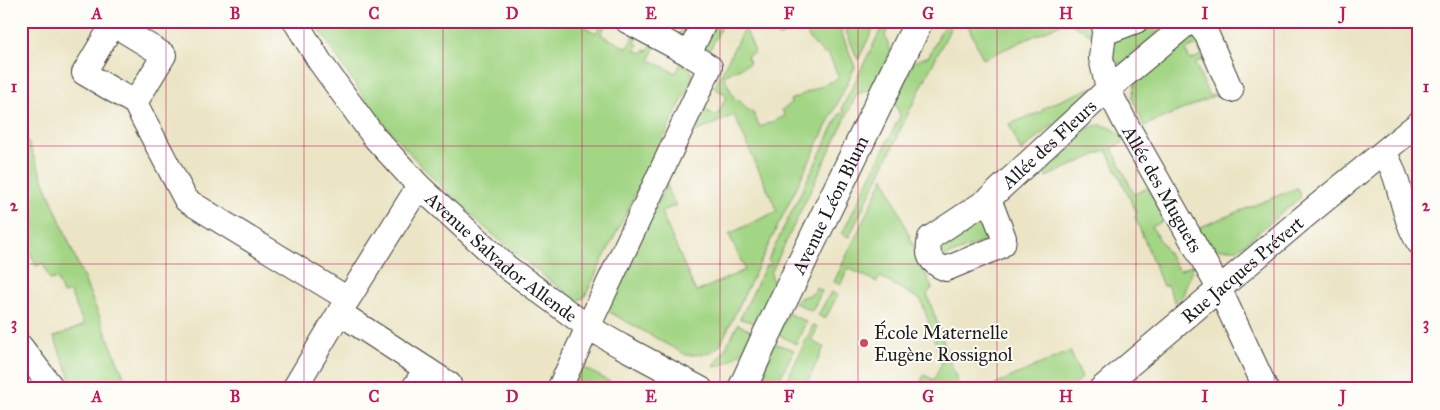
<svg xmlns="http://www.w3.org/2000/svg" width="1440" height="410" viewBox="0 0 1440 410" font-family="'IM FELL Great Primer',serif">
<rect width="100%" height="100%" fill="#fdfcf7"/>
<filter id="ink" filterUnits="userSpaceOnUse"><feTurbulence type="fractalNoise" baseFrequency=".02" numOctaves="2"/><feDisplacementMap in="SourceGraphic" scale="10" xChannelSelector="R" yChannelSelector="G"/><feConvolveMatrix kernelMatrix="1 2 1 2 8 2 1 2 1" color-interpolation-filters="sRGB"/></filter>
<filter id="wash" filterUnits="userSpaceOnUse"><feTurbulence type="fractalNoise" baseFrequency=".0096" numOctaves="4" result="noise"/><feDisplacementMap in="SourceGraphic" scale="20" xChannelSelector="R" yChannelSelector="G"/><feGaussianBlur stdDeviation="1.12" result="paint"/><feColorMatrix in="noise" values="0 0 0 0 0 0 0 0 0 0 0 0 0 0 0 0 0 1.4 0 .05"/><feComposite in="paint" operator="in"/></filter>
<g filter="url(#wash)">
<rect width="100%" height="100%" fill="#ebe4c5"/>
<g fill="#a2d584" stroke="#5f7850" fill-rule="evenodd">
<path d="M314,21H574L596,33L603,21L607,22L601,35L627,48L634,35L638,37L635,43L638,45L635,50L643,53L645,50L648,51L652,44L655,46L650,60L676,73L681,63C689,67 694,71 692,80L584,298L576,300C502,246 433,186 376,113C353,84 334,52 314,21Z"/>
<polygon points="679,21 684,21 692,25 686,39 677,38 684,24"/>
<polygon points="715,21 724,21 711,48 707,49 704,47"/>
<path d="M770,21H837L855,67L720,345C712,355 697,355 686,355L606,310L667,184L669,193L676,205L661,212L696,292L745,270L729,234L777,211L734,115L691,134L704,109L717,116L727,95L714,88L743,30H746L755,52L747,56L750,63L724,76L735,100L738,99L749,111H752L760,127L785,116L782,110L791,103L790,100L839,78L828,53L824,54L810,40L803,26L778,37Z"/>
<polygon points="852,21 877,21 858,60 844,26"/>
<polygon points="884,21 892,21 885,36 891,51 874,89 857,94 771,273 774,288 759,324 740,319 766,265 770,266 771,264 768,260 840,113 843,114 844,112 842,108 881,29 884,32 885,29 882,26"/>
<polygon points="946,21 954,21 899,132 896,133 898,136 849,237 842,234 900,116 895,102 914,62 929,56"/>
<polygon points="966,21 1083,21 1095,30 1092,35 1069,23 1063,23 983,59"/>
<polygon points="1410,21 1419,21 1419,44"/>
<polygon points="1160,25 1165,26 1122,64 1116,62 1112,58 1113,42 1118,38"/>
<path d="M1195,33L1209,57L1195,63L1209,96L1223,91L1224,92L1144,126L1132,97L1135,84ZM1197,45L1202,55L1190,60L1186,50Z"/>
<polygon points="1093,87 1083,100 1021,151 1009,124 1041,112 1045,107"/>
<polygon points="21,125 129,389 51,389 71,379 54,337 84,325 70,292 63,294 57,278 50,280 43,263 36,266 29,250 21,252 21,195 26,185 27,178 21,167"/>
<path d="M1101,125C1112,127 1119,131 1125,142L1112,148L1134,194L1148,188L1165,220L1152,227L1179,271L1193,265V267L1183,295L1175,302L1167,285L1163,286L1135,217L1137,214L1107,150L1046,177L1043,165L1085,130L1093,126Z"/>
<polygon points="884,177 932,288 927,294 960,389 937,389 921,381 924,375 934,380 942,362 921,300 880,277 877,282 848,268 840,285 834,282"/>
<polygon points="1297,188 1301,197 1238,249 1211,249 1198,228"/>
<polygon points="983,211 993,238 941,258 938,241"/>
<polygon points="816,287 822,291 812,311 795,303 800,298 814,293"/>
<polygon points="831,292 838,295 825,319 818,315"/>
<polygon points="788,313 806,322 796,344 778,334"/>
<path d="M738,324L755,333C746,350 734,362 715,367L714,366L725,349Z"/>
<polygon points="813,325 817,327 817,329 811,341 824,347 808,381 810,386 815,389 790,389 786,382"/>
<path d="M774,343L794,350L779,380V382L782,389H766C762,372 768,358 774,343Z"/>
<polygon points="1070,351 1082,378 1069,389 984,389"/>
<polygon points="579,365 623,389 590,389 577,382 573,389 567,389"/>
</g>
</g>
<g filter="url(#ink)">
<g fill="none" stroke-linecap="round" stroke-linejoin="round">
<defs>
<g id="street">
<path id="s1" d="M295,21L320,62L375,138L419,186L508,268L588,327L621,346L701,389"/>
<polyline points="627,21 689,54 705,21"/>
<path id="s2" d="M1136,21L1104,33L1101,58L1108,89L1126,124L1219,288L1266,389"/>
<polyline points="1196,21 1207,35 1231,90"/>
<polyline points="135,103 84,73 113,24 164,55 135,103 186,200 348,299 419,186"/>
<path d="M1384,153C1402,180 1401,216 1419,243"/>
<path id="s3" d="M989,199L1004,238L1003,244L999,247L946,269C930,263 926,255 930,238L989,199L1108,89L1190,21"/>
<polyline points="340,313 449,384 445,389"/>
<polyline points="21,347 50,385"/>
<polyline points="294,389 347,300"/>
<polyline points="413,389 426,369"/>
<polyline points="559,389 710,67 689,54"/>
<path id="s4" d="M1101,389L1305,216L1419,123"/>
</g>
<g id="secondary">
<path id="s5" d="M742,389L767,334L919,21"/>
</g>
</defs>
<use href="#street" stroke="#3b3a35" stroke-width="26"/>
<use href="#secondary" stroke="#3b3a35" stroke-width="30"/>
<use href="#street" stroke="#fff" stroke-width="24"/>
<use href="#secondary" stroke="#fff" stroke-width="28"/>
</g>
</g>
<path fill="none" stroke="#c2185b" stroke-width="1" stroke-opacity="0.55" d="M166,21V389M304,21V389M443,21V389M582,21V389M720,21V389M858,21V389M997,21V389M1136,21V389M1274,21V389M21,146H1419M21,264H1419"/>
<circle fill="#d1495b" stroke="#fdfcf7" stroke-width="2" cx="864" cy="343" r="5"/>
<g text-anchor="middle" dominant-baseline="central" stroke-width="4" stroke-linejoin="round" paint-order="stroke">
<g font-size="19" fill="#1c1c1c" stroke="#fdfcf7">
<text stroke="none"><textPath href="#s3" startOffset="302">Allée des Fleurs</textPath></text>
<text stroke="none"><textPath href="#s2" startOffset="205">Allée des Muguets</textPath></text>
<text stroke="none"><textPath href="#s5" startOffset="204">Avenue Léon Blum</textPath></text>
<text stroke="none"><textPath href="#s1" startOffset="316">Avenue Salvador Allende</textPath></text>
<text stroke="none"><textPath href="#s4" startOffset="185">Rue Jacques Prévert</textPath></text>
</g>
<g font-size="19" fill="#1c1c1c" stroke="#fdfcf7" text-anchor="start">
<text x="874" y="332">École Maternelle<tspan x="874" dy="22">Eugène Rossignol</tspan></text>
</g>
</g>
<rect width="1440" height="410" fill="none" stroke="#fdfcf7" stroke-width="55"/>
<rect x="28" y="28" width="1384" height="354" fill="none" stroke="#c2185b" stroke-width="2"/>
<g font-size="16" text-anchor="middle" font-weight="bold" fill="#c2185b">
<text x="97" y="19">A</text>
<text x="235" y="19">B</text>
<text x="374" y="19">C</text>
<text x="512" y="19">D</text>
<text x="651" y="19">E</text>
<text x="789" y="19">F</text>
<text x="928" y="19">G</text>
<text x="1066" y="19">H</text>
<text x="1205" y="19">I</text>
<text x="1343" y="19">J</text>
<text x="14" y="92">1</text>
<text x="1426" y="92">1</text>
<text x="14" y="211">2</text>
<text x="1426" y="211">2</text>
<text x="14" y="329">3</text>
<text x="1426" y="329">3</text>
<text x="97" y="402">A</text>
<text x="235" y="402">B</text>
<text x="374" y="402">C</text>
<text x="512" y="402">D</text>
<text x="651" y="402">E</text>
<text x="789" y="402">F</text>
<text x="928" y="402">G</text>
<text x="1066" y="402">H</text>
<text x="1205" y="402">I</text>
<text x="1343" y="402">J</text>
</g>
</svg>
